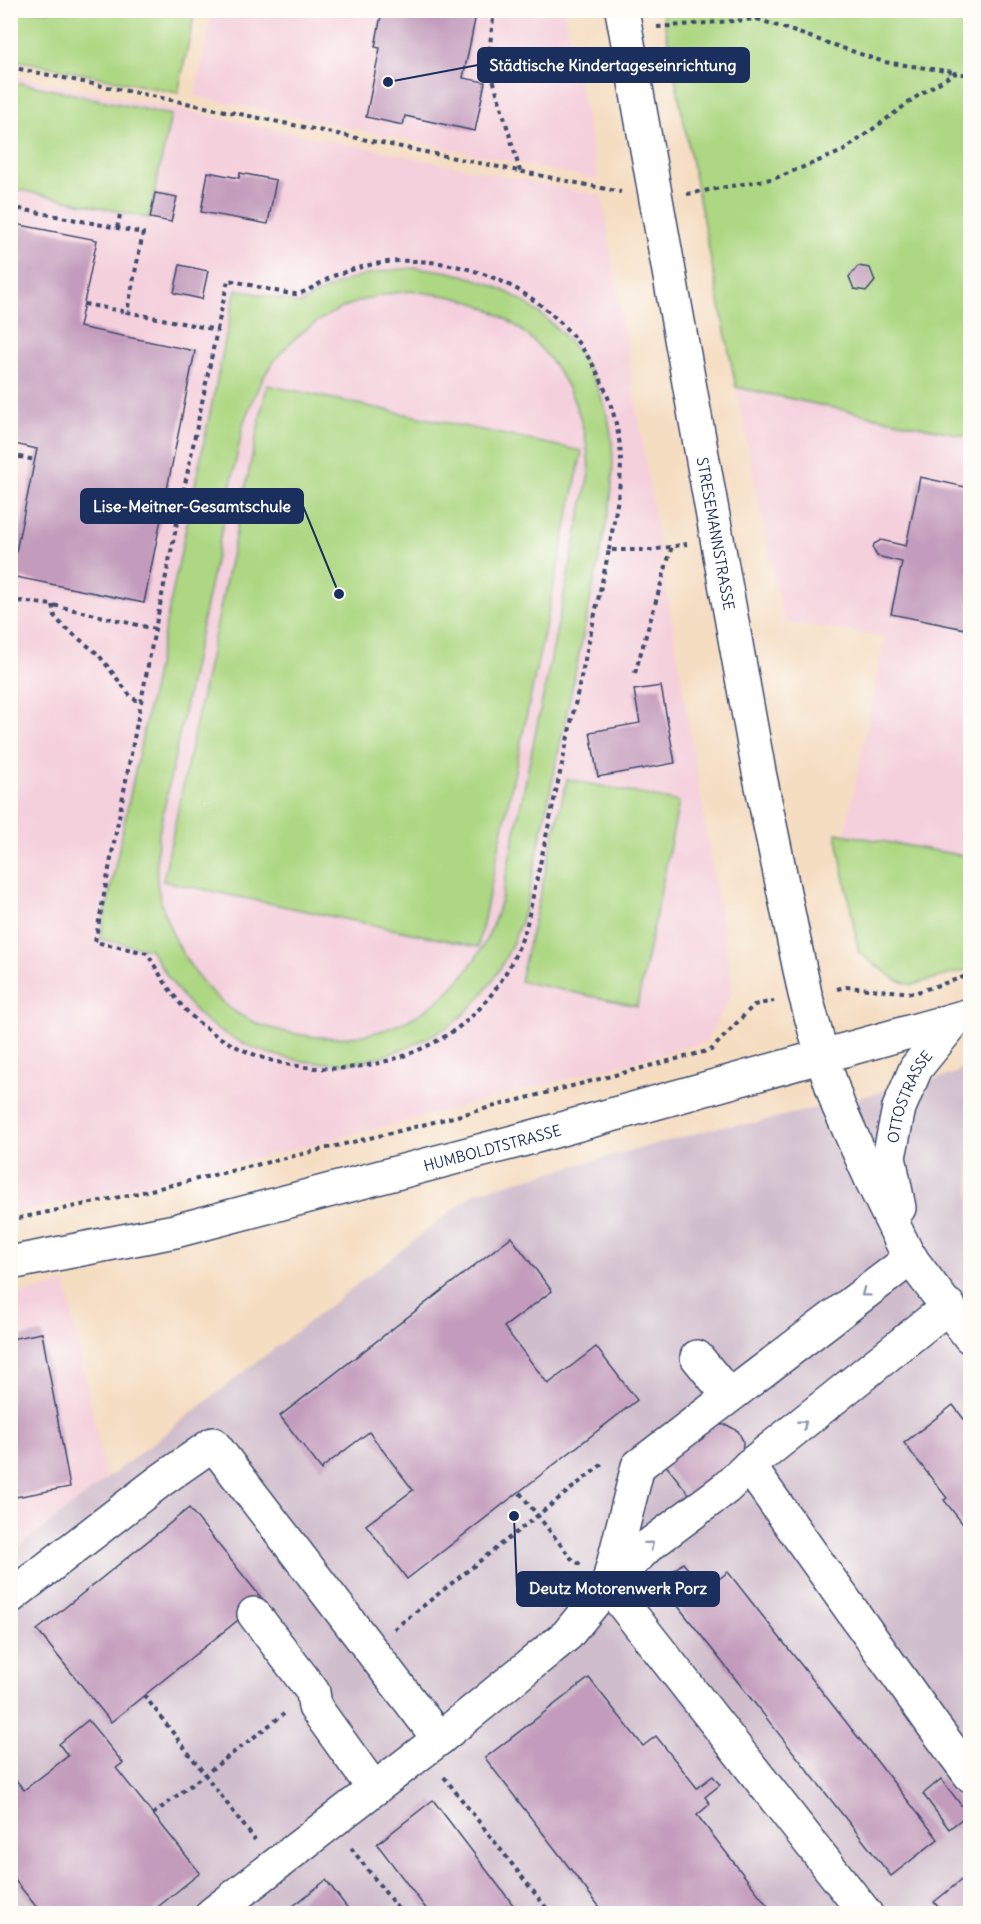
<svg xmlns="http://www.w3.org/2000/svg" width="981" height="1924" viewBox="0 0 981 1924" font-family="Delius,sans-serif">
<rect width="100%" height="100%" fill="#fdfcf7"/>
<filter id="ink" filterUnits="userSpaceOnUse"><feTurbulence type="fractalNoise" baseFrequency=".0167" numOctaves="2"/><feDisplacementMap in="SourceGraphic" scale="12" xChannelSelector="R" yChannelSelector="G"/><feConvolveMatrix kernelMatrix="1 2 1 2 8 2 1 2 1" color-interpolation-filters="sRGB"/></filter>
<filter id="wash" filterUnits="userSpaceOnUse"><feTurbulence type="fractalNoise" baseFrequency=".008" numOctaves="4" result="noise"/><feDisplacementMap in="SourceGraphic" scale="24" xChannelSelector="R" yChannelSelector="G"/><feGaussianBlur stdDeviation="1.35" result="paint"/><feColorMatrix in="noise" values="0 0 0 0 0 0 0 0 0 0 0 0 0 0 0 0 0 1.4 0 .05"/><feComposite in="paint" operator="in"/></filter>
<g filter="url(#wash)">
<rect width="100%" height="100%" fill="#f5ddc2"/>
<g fill="#f4cfdc">
<polygon points="212,11 564,11 599,180 195,96"/>
<polygon points="10,75 602,196 733,992 706,1042 396,1124 133,1188 11,1214"/>
<polygon points="736,387 970,437 970,857 845,834 885,637 784,622 765,535"/>
<polygon points="66,1284 106,1479 11,1553 11,1296"/>
</g>
<polygon fill="#d0bdcc" points="970,1064 970,1913 11,1914 11,1553 476,1192 720,1127 754,1123 952,1075"/>
<g fill="#add782" stroke="#648370" stroke-width="1.5" fill-rule="evenodd">
<polygon points="10,11 195,11 178,93 11,59"/>
<polygon points="662,11 970,11 970,437 736,387"/>
<polygon points="11,81 171,115 149,218 11,188"/>
<path d="M416,268C506,273 586,329 608,419C615,448 613,477 610,506L527,902C514,947 494,990 456,1021C447,1028 435,1034 425,1039C403,1050 380,1059 356,1062C306,1068 249,1053 209,1023C184,1003 167,976 150,949L100,939L236,289L301,304C339,279 372,270 416,268ZM412,291C436,294 462,297 484,307C550,338 588,403 589,474L501,900C475,997 391,1055 291,1033C279,1030 267,1028 256,1023C206,1003 170,943 159,893C155,875 157,856 158,838L244,421C252,403 258,383 270,367C303,320 356,295 412,291Z"/>
<polygon points="267,385 582,451 478,947 163,881"/>
<polygon points="567,779 679,802 637,1006 520,981"/>
<polygon points="836,833 970,857 970,969 912,985 897,980 859,953"/>
</g>
<g id="blocks">
<g fill="#c39bbc">
<polygon points="382,10 477,10 463,78 485,82 475,131 405,116 403,125 366,117 380,48 375,47"/>
<polygon points="208,172 239,178 240,173 276,180 268,224 201,212"/>
<polygon points="155,193 177,197 171,222 150,218"/>
<polygon points="10,223 97,240 79,327 195,351 144,603 11,576 37,449 10,443"/>
<polygon points="180,265 208,271 202,299 174,293"/>
<polygon points="858,266 870,268 875,281 867,291 854,289 849,277"/>
<polygon points="920,477 970,488 970,630 891,614 902,562 877,556 873,549 874,544 881,540 906,546"/>
<polygon points="661,686 675,763 598,777 590,732 640,723 634,690"/>
<polygon points="511,1237 552,1291 504,1327 548,1384 596,1347 637,1400 407,1579 366,1525 413,1490 369,1432 323,1467 322,1470 280,1416"/>
<polygon points="42,1333 70,1487 10,1498 10,1339"/>
<polygon points="953,1405 970,1427 970,1533 944,1500 947,1498 904,1443"/>
<polygon points="716,1425 727,1425 738,1431 743,1441 742,1455 693,1499 664,1463"/>
<polygon points="189,1508 263,1600 111,1722 37,1630"/>
<polygon points="683,1563 705,1590 728,1572 938,1839 891,1876 659,1582"/>
<polygon points="589,1678 643,1746 656,1736 697,1788 713,1776 720,1785 705,1797 710,1804 697,1815 774,1914 605,1914 485,1758"/>
<polygon points="88,1720 123,1763 116,1768 200,1873 149,1914 42,1914 10,1874 10,1782 15,1779 24,1790 68,1756 59,1744"/>
<polygon points="941,1779 968,1814 949,1829 923,1794"/>
<polygon points="433,1800 520,1914 430,1914 377,1844"/>
<polygon points="970,1873 970,1914 944,1914 934,1902"/>
<polygon points="326,1880 352,1914 283,1914"/>
</g>
</g>
</g>
<g filter="url(#ink)">
<use href="#blocks" fill-opacity="0" stroke="#3c496d" stroke-width="1.5"/>
<g fill="none" stroke-linecap="round" stroke-linejoin="round">
<defs>
<g id="minor">
<path id="s1" d="M622,10L759,772L805,994L822,1056L838,1105L872,1181L908,1255L970,1337"/>
<path id="s2" d="M899,1208L889,1157L899,1108L916,1068L955,1020"/>
<path id="s3" d="M10,1263L175,1231L529,1138L970,1015"/>
<polyline points="697,1357 729,1396"/>
<polyline points="749,1466 933,1725 970,1775"/>
<polyline points="608,1585 638,1466 911,1258"/>
<polyline points="608,1585 866,1914"/>
<polyline points="10,1597 160,1481 213,1444 439,1739"/>
<polyline points="254,1614 313,1692 315,1707 374,1789"/>
<polyline points="212,1914 439,1739 567,1635 608,1585 648,1546 726,1488 749,1466 949,1306"/>
</g>
</defs>
<use href="#minor" stroke="#3c496d" stroke-width="36"/>
<g stroke="#3c496d" stroke-width="4" stroke-dasharray="4.5 4.5" stroke-linecap="butt">
<polyline points="494,10 488,62 520,171"/>
<polyline points="757,19 884,62 954,72"/>
<polyline points="657,27 757,19 792,10"/>
<polyline points="10,67 621,192"/>
<polyline points="687,194 776,178 843,151 919,95 955,73 970,75"/>
<path d="M10,207L143,233L127,312L217,330L155,629L95,942L147,953C162,978 178,1007 202,1025C273,1081 375,1082 450,1033C487,1010 512,969 526,928L609,550H652L687,544"/>
<polyline points="117,228 120,215"/>
<polyline points="84,304 127,312"/>
<path d="M217,330L228,280C246,283 277,293 295,294C305,294 325,279 336,275C355,268 378,262 398,261C511,257 605,332 620,446C624,480 614,517 609,550"/>
<polyline points="10,455 35,460"/>
<polyline points="10,600 53,605 155,629"/>
<polyline points="53,605 55,617 63,626 98,654 132,698 141,702"/>
<polyline points="635,673 672,546"/>
<polyline points="837,989 846,987 914,993 970,975"/>
<polyline points="10,1220 134,1194 399,1131 711,1050 754,1005 774,1001"/>
<polyline points="520,1493 571,1558 581,1565"/>
<polyline points="394,1629 605,1462"/>
<polyline points="144,1695 255,1840"/>
<polyline points="444,1777 551,1914"/>
<polyline points="153,1814 284,1714"/>
<polyline points="351,1848 402,1914"/>
</g>
<use href="#minor" stroke="#fff" stroke-width="33"/>
</g>
<defs><path id="oneway-chevron" d="M-2-3.5L2.5 0L-2 3.5" fill="none" stroke-width="1.6" stroke-linecap="round" stroke-linejoin="round" transform="scale(1.5)"/></defs>
<g stroke="#8d97ae">
<use href="#oneway-chevron" transform="translate(865 1293) rotate(143)"/>
<use href="#oneway-chevron" transform="translate(803 1424) rotate(-39)"/>
<use href="#oneway-chevron" transform="translate(650 1545) rotate(-40)"/>
</g>
</g>
<g text-anchor="middle" dominant-baseline="central" stroke-width="4.5" stroke-linejoin="round" paint-order="stroke">
<g font-size="15" fill="#1b2f5e" stroke="#fdfcf7">
<text stroke="none"><textPath href="#s1" startOffset="532">STRESEMANNSTRASSE</textPath></text>
<text stroke="none"><textPath href="#s2" startOffset="116">OTTOSTRASSE</textPath></text>
<text stroke="none"><textPath href="#s3" startOffset="496">HUMBOLDTSTRASSE</textPath></text>
</g>
</g>
<path fill="none" stroke="#1b2f5e" stroke-width="2" d="M388 82L478 65M339 594L303 506M514 1516L517 1589"/>
<g fill="#1b2f5e" stroke="#fdfcf7" stroke-width="2">
<circle cx="388" cy="82" r="6"/>
<circle cx="339" cy="594" r="6"/>
<circle cx="514" cy="1516" r="6"/>
</g>
<g fill="#1b2f5e" stroke="#1b2f5e" stroke-width="2">
<rect x="478" y="48" width="271" height="34" rx="6"/>
<rect x="81" y="489" width="222" height="34" rx="6"/>
<rect x="517" y="1572" width="202" height="34" rx="6"/>
</g>
<g font-size="16" text-anchor="middle" font-weight="bold" fill="#fff">
<text x="613" y="71">Städtische Kindertageseinrichtung</text>
<text x="192" y="512">Lise-Meitner-Gesamtschule</text>
<text x="618" y="1594">Deutz Motorenwerk Porz</text>
</g>
<rect width="981" height="1924" fill="none" stroke="#fdfcf7" stroke-width="36"/>
</svg>
